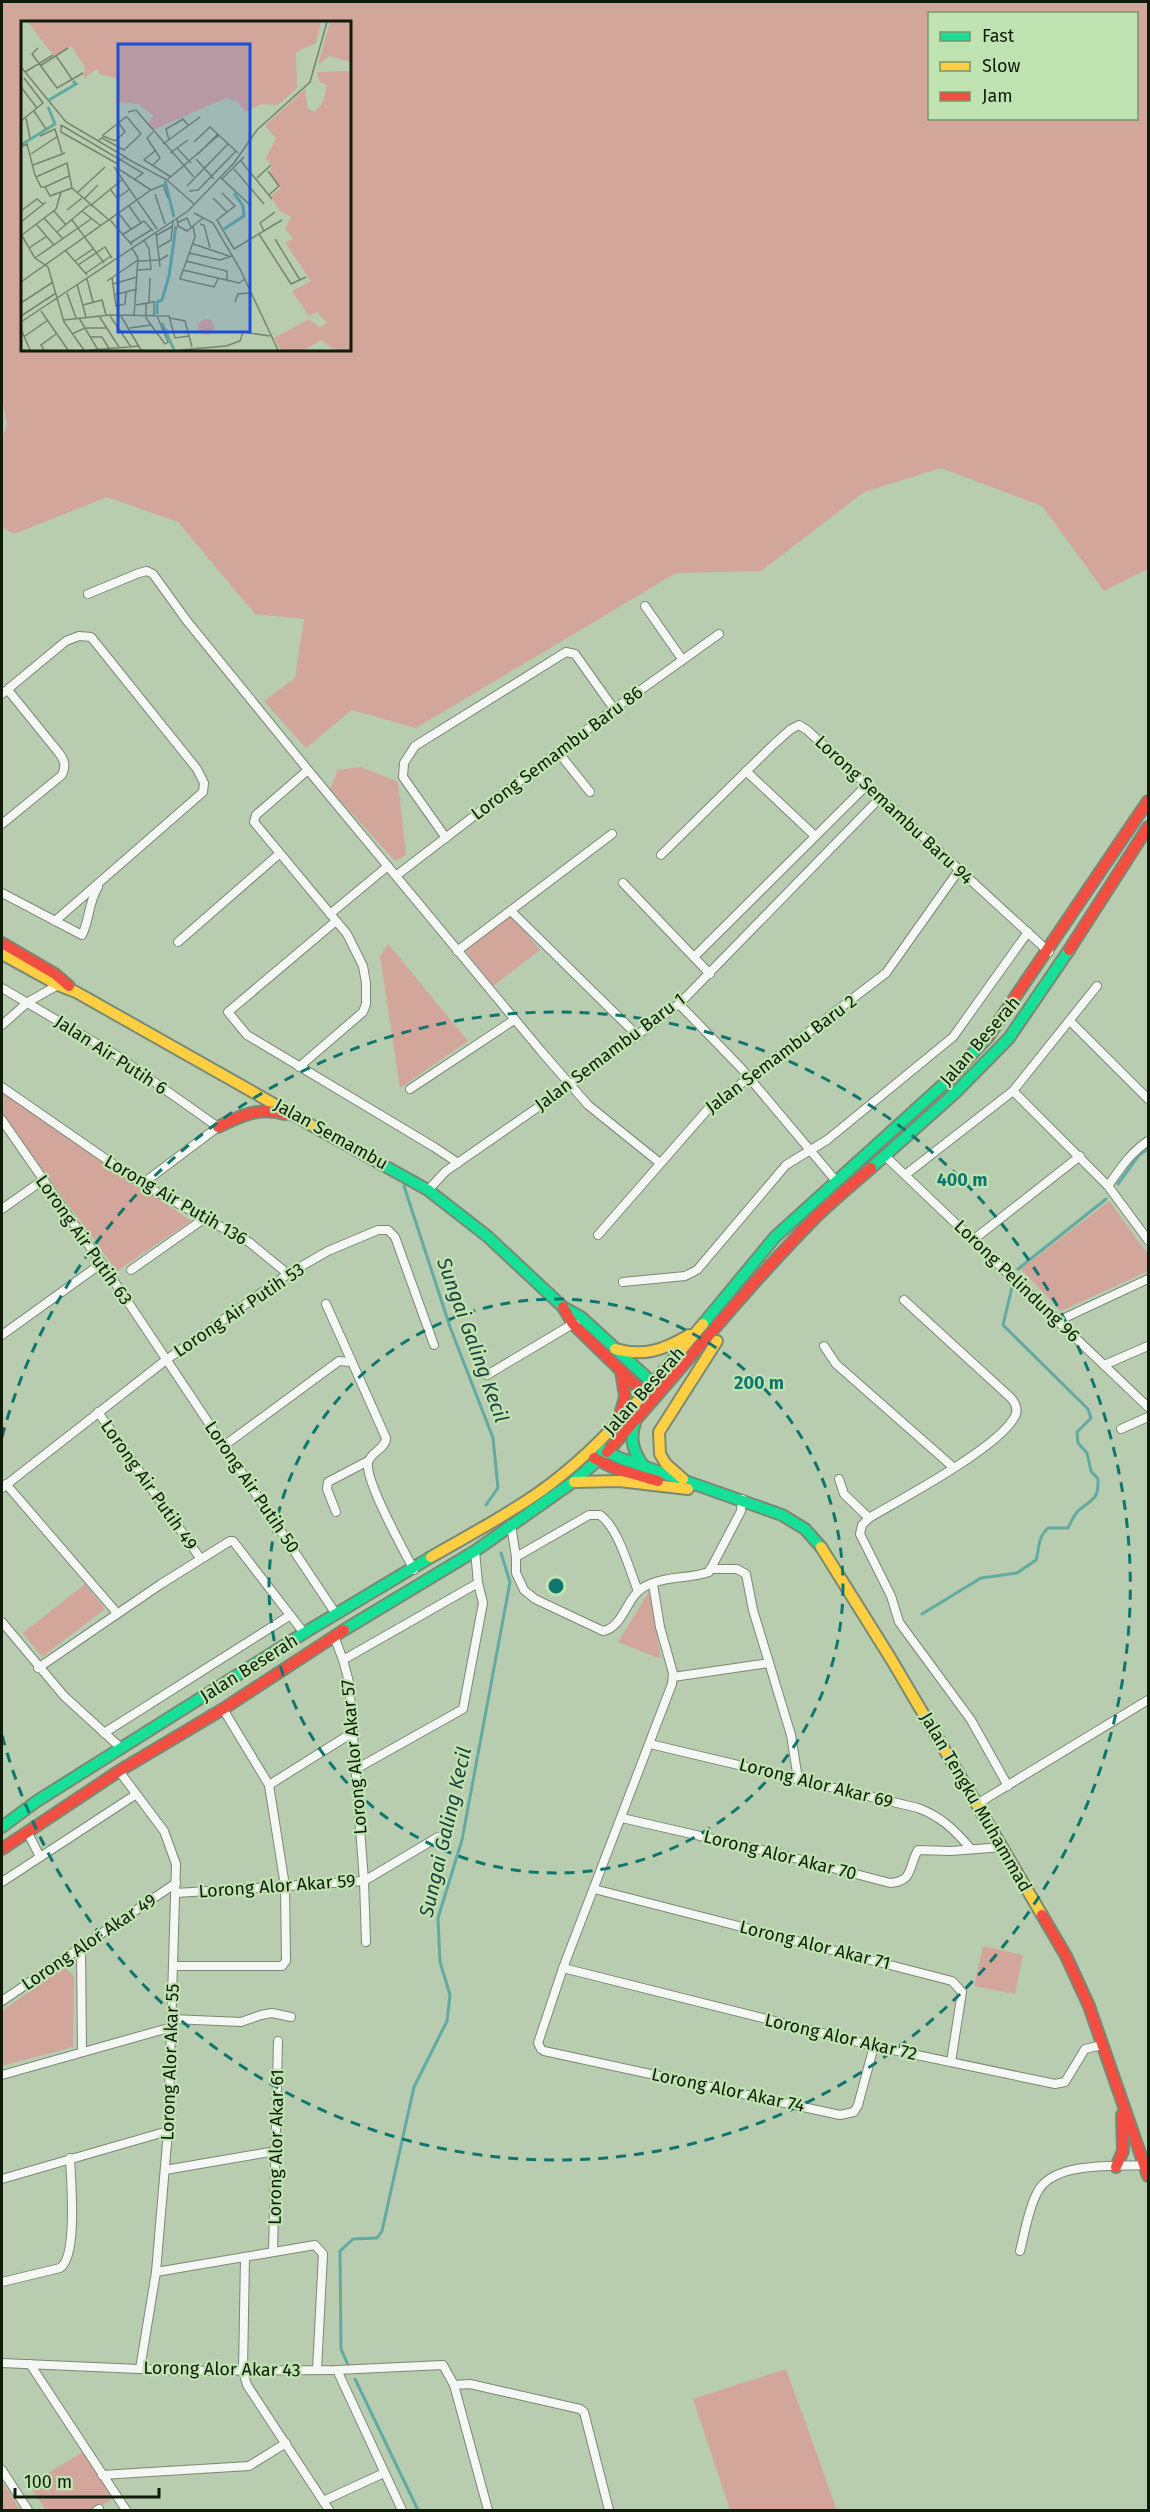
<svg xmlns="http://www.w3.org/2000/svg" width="1150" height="2512" viewBox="0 0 1150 2512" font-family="'Fira Sans',sans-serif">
<rect width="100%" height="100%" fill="#b8ccb0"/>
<g fill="#d3a69c" fill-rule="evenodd">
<path d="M2,2H1148V569L1104,591L1042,506L941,468L864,492L761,571L676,573L416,728L352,710L306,748L264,701L295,678L304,619L255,614L178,522L107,497L14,534L2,527V438L7,425L2,396ZM930,14H1136V118H930ZM22,22H350V350H22Z"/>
<polygon points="361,767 398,782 406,855 395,861 330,789 338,770"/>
<polygon points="511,914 540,950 493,986 465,950"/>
<polygon points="388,944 468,1041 400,1088 380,956"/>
<polygon points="2,1090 191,1221 117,1271 2,1114"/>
<polygon points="1109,1201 1148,1254 1148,1271 1061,1311 1021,1269"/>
<polygon points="85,1584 105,1609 42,1657 23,1633"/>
<polygon points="650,1590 661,1659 618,1642"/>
<polygon points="983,1946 1023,1955 1015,1994 974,1986"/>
<polygon points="64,1967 74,1976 73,2047 2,2066 2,2011"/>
<polygon points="786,2369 837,2510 730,2510 693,2399"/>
<polygon points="84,2451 114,2498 95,2510 46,2510 29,2485"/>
<polygon points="2,2481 20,2510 2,2510"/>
</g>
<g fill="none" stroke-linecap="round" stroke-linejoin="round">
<g stroke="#63aaa3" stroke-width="3">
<polyline points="1118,1184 1139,1155 1148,1149"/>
<polyline points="404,1186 450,1327 493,1438 498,1488 486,1505"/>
<polyline points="1018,1269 1106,1199"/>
<path d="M922,1614L981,1578L1017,1573L1036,1560C1040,1547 1037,1538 1048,1528H1068C1071,1522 1074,1515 1078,1511C1091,1499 1099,1501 1098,1479L1091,1471L1087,1453L1078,1443L1077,1432L1091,1418L1088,1409L1003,1325L1012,1287"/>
<polyline points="348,2365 341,2349 340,2251 353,2239 377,2238 382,2231 414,2087 447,2021 450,1995 440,1962 438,1918 462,1840 510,1582 501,1553"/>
<polyline points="355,2379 418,2510"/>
</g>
<defs>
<g id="street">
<polyline points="88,594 139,573 147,571 153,574 187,621 308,770 541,1051 588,1105 660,1163"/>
<polyline points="645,606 682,659"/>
<polyline points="2,694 66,641 79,636 91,637 197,769 204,783 203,792 55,921"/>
<polyline points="558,752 590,792"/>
<polyline points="746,771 815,836"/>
<path d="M2,824L62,775C66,766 65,761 59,753L8,690"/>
<polyline points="446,838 403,777 404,763 415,746 566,652 575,654 614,709"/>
<polyline points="661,855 773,745 791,729 799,725 807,730 1049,952"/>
<polyline points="397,875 614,709 719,634"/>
<polyline points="623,883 710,974"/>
<path d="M2,893L82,935C90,919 88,903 98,887"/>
<polyline points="511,911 638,1036"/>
<polyline points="330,914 388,866"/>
<polyline points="336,921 228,1012 247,1035 434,1147 458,1163"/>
<polyline points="178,942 279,854"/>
<polyline points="457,951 612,834"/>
<polyline points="694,957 867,785"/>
<polyline points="2,988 116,1055 218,1127 142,1184"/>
<polyline points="679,1004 741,1068 836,1181"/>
<polyline points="1070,1021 1148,1099"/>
<polyline points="2,1025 28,1002 58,985"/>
<polyline points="299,1067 363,1012 366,1004 366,983 363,966 347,934 254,822 256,815 308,770"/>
<polyline points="2,1087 142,1184 249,1242 288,1274"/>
<polyline points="410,1089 514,1020"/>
<polyline points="1013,1091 1108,1186 1148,1240"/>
<polyline points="2,1120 120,1290 336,1614"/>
<polyline points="885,1156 1148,1407"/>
<polyline points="905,1175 1013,1091 1097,986"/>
<path d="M1108,1186C1120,1169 1130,1153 1148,1141"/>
<polyline points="428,1190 446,1171 570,1085 679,1004 881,797"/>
<polyline points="2,1209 43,1180"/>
<polyline points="598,1235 708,1109 886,973 959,870"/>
<polyline points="973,1240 1080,1156"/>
<polyline points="131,1270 205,1218"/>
<polyline points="623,1282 685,1276 697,1270 786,1165 827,1140 953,1037 1028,932"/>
<path d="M904,1300L1011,1398C1016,1404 1019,1411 1014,1418C996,1449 903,1498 869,1518L862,1525L860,1534L891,1596L899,1622L971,1720L1008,1786"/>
<path d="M326,1304L386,1438C386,1449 370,1452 368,1463C365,1481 404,1551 414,1570"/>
<polyline points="1058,1321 1148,1279"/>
<polyline points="2,1335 102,1263"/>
<polyline points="824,1346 836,1364 953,1467"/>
<polyline points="1104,1365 1148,1346"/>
<polyline points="487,1375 576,1322"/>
<polyline points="98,1412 200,1558"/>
<polyline points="1121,1429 1148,1417"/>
<polyline points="225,1445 339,1361 350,1362"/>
<polyline points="839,1479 844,1494 869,1518"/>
<polyline points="6,1484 117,1613"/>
<polyline points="2,1488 166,1360 288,1274 328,1251 378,1230 388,1230 395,1237 434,1345"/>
<polyline points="336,1512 327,1489 328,1482 368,1461"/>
<path d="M511,1525L516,1557V1573L524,1590L535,1599L603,1631C624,1627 626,1597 644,1587C662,1576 689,1579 709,1572L741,1511L742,1499"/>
<path d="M516,1557L589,1515H600C619,1529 629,1569 638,1591"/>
<polyline points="710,1569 737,1569 746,1574 753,1610 791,1735 798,1779"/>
<polyline points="653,1584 660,1627 673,1673 672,1684 563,1968 538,2043 541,2049 544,2051 840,2115 854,2112 858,2105 874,2046"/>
<polyline points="2,1622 64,1696 121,1748"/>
<polyline points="334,1636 343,1660 349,1682 364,1881 366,1942"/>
<polyline points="343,1660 478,1583"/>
<polyline points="38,1668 161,1584 230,1541 233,1541 304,1633"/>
<polyline points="673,1677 769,1663"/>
<polyline points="104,1733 289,1616"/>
<path d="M650,1744L918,1808C940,1816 955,1830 970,1848"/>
<polyline points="356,1769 463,1709 483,1603 478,1583 475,1551"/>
<polyline points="119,1771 164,1831 176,1864 168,2131 156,2272 140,2369"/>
<polyline points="269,1785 352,1733"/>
<polyline points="977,1804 1148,1700"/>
<path d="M622,1818L779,1854L890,1883C914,1881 908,1867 918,1850L951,1851L1003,1847"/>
<polyline points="27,1831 40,1857"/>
<polyline points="2,1882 135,1795"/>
<polyline points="594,1889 952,1981 962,1992 951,2062"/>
<polyline points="176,1893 364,1881 438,1837"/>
<polyline points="81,1947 82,2052"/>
<polyline points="174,1966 282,1966 286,1961 285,1886 269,1785 223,1709"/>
<polyline points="563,1968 874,2046 1055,2084 1065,2082 1085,2049 1102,2045"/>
<polyline points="2,2001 176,1883"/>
<polyline points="172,2019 241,2022 261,2015 272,2013 291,2017"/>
<polyline points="2,2075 172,2027"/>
<polyline points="165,2170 276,2151"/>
<polyline points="2,2179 168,2131"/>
<path d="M1020,2251C1025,2232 1028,2210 1037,2193C1052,2161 1113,2167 1144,2165"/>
<polyline points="273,2252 278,2041"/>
<polyline points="245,2257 243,2371 247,2385 329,2510"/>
<polyline points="156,2272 315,2245 323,2254 317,2370"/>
<path d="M2,2282L60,2268C78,2257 71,2180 70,2158"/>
<polyline points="2,2363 185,2371 337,2370 443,2365 454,2385 488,2510"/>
<polyline points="30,2364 126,2510"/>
<polyline points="337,2370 402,2510"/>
<polyline points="454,2385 470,2384 580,2409 584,2412 609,2510"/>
<polyline points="2,2470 28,2510"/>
<polyline points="102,2475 249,2466 286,2443"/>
<polyline points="323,2501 384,2473"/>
<polyline points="97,2510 99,2509"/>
</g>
<g id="fast">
<polyline points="320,1130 428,1190 487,1236 563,1307 581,1317 658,1388"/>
<polyline points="871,1168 956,1092 1009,1038 1069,950"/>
<polyline points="703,1324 775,1237 946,1082 988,1037"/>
<path d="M635,1423C629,1441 634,1453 645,1468"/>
<polyline points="601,1449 620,1458 782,1515 805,1529 821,1547"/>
<polyline points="344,1630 475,1551 573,1482 607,1452"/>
<polyline points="2,1827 37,1801 304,1633 431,1557"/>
</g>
<g id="slow">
<polyline points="2,954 58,985 76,992 320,1130"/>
<path d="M615,1349C644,1357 664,1350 689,1335"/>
<polyline points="683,1479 666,1464 660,1454 659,1432 717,1341"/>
<polyline points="574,1482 619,1481 688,1489"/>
<polyline points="821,1547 891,1659 1042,1915"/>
<path d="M431,1557C467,1536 506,1516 541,1491C604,1446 653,1383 703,1324"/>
</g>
<g id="jam">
<polyline points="2,943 55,974 69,986"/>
<polyline points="1069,950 1148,827"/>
<polyline points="988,1037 1148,801"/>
<path d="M218,1127C240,1116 260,1106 285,1114"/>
<polyline points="563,1307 573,1324 649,1398"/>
<polyline points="620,1415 625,1397 621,1370"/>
<path d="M607,1452C677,1375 741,1293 814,1219C832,1201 852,1185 871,1168"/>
<polyline points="594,1458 616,1469 658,1481"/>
<polyline points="2,1849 119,1771 223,1709 344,1630"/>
<polyline points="1042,1915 1066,1956 1089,2006 1148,2176"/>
<polyline points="1116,2167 1123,2151 1122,2115"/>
</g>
</defs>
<use href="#street" stroke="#7a8974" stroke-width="10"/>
<use href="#fast" stroke="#7a8974" stroke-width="14"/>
<use href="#slow" stroke="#7a8974" stroke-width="14"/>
<use href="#jam" stroke="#7a8974" stroke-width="14"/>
<use href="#street" stroke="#f4f7f3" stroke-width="8"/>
<use href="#fast" stroke="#16e098" stroke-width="10"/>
<use href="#slow" stroke="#ffcf43" stroke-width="10"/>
<use href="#jam" stroke="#f24e42" stroke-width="10"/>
</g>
<g fill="none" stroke="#0f766e" stroke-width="3" stroke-dasharray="10 8">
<circle cx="556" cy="1586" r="287"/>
<path d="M2 1437A574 574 0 1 1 2 1735"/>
</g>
<g text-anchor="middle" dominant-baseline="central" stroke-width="4.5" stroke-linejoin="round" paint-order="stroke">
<g font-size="18" fill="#0f1c09" stroke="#c0e4b1">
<text transform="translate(557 753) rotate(-37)">Lorong Semambu Baru 86</text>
<text transform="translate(894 810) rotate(43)">Lorong Semambu Baru 94</text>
<text transform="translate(980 1041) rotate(-49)">Jalan Beserah</text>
<text transform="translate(610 1052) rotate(-37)">Jalan Semambu Baru 1</text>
<text transform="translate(781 1054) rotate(-37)">Jalan Semambu Baru 2</text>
<text transform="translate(111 1055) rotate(33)">Jalan Air Putih 6</text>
<text transform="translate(331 1134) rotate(29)">Jalan Semambu</text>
<text transform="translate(176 1200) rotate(30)">Lorong Air Putih 136</text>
<text transform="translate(84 1240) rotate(55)">Lorong Air Putih 63</text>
<text transform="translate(1017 1281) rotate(44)">Lorong Pelindung 96</text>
<text transform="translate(239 1310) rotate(-34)">Lorong Air Putih 53</text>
<text transform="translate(644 1391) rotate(-48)">Jalan Beserah</text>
<text transform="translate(149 1485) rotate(55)">Lorong Air Putih 49</text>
<text transform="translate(252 1487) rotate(56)">Lorong Air Putih 50</text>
<text transform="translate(249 1668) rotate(-32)">Jalan Beserah</text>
<text transform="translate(354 1757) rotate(-95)">Lorong Alor Akar 57</text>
<text transform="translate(816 1783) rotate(14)">Lorong Alor Akar 69</text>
<text transform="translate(976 1802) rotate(60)">Jalan Tengku Muhammad</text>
<text transform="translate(780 1855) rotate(14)">Lorong Alor Akar 70</text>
<text transform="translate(277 1886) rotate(-4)">Lorong Alor Akar 59</text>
<text transform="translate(89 1942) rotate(-34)">Lorong Alor Akar 49</text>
<text transform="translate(815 1945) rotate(14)">Lorong Alor Akar 71</text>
<text transform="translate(841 2037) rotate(13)">Lorong Alor Akar 72</text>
<text transform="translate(170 2062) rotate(-88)">Lorong Alor Akar 55</text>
<text transform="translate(728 2090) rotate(12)">Lorong Alor Akar 74</text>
<text transform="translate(276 2147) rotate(-89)">Lorong Alor Akar 61</text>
<text transform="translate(222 2369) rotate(1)">Lorong Alor Akar 43</text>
</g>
<g font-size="20" font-style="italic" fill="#223f40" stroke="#c0e4b1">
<text transform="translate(473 1340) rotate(70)">Sungai Galing Kecil</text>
<text transform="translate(445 1832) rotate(-77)">Sungai Galing Kecil</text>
</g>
</g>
<g transform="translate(21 21)">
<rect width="330" height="330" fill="#b8ccb0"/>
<path d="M7,1H300L295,22L275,31L276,67L257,84L240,83L224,91L217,81L205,77L132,109L127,103L132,94L117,83L94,81L98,72L95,57L78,53L76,48L62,58L64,46L50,25L33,35ZM309,1H330V41L308,35L297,44ZM330,50V329H314L300,319L283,329H260L253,317L288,298L299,307L306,302L296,291L288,295L271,270L290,260L264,221L273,218L264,208L270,196L259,190L250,175L260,167L249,151L251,144L245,137L255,117L244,105L284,68L287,88L294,91L302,81L306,64L299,61L296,51ZM177 306a8 8 0 1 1 16 0a8 8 0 1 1-16 0Z" fill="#d3a69c"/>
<path fill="none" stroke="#63aaa3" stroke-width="3" d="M28,79L55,63L52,60M0,124L34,103L27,86M144,160L153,196M203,208L223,195L222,185L213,172M136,293V281L141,279L148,255L155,205M141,302L153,329"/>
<path fill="none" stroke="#74866d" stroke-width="1.5" d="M17,27L11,33L36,67L62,52M35,35L51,58M19,45L47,27M0,46L45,101L106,137M4,51L32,34M0,66L16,87M13,90L25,108M107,91L115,89L173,156M5,97L9,117M0,100L22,82L3,57M98,102L104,111L94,120L82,115V114L105,96H106L120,113L103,129M40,104L122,152L113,159M40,104V111L95,142L102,137M19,115L34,108L41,132M148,119L145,108L162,98L167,104M77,120L81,117L103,129M173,121L189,106L217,132M142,123L179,96M0,126L6,123L14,154L20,166H24M156,127L170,142M135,129L123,139L150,156M149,132L167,119M10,133L37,115M177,133L197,113M103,136L146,159L173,183M175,138L193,158M220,140L251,178M12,144L44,132M131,145L139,137L126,117L132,111M93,146L136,208M96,147L130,169M213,148L243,183M247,150L258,165L248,174M15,156L46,142L51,167L88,199M199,156L230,185M236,157L250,144M201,158L223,136M146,159L198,114M166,165L207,123M24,166L29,175L51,167M24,166L48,155M89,168L96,177L109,168M168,170L177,169L215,130M56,172L84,146M201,172L214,185L196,199L213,228M134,173L144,203M192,177L206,191M63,178L77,164M69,185L102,158M108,185L120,202M46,189L61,177M0,190L16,178L22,183M33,190L45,204M61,190L80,205M173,192L192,202L219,248L257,329M98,193L110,208M23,197L42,218M156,198L157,205L166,210L182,197M51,199L83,242M89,199L111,224M0,201L25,181M156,202L166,197L170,206M15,203L33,224M179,203L183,204L189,227M172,205L174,216L159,258L193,266L197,258M243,210L239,202L254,191M36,211L68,184M135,211L139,246M0,213L14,237L27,246L43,301L63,329M238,213L270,263L285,256M1,214L35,188L40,171M101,214L123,200L132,210M136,214L152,205M254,218L279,259M109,222L130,209M172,223L208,235M138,226L150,219L152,201M8,227L26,215M111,227L117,237L113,295M213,228L261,199M45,230L66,254M168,232L199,239L211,235M14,237L70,198M54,240L72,228M117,240L139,239L147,234M165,240L206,250V260M57,244L84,226L91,237M117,249L130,248L128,228L123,219M162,249L218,262L224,258M65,252L90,235M91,257L95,285L104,283L105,271M66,258L72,281M86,260L117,239M0,261L130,169L142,164L147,177M56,263L65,296M92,263L116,256M46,272L55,297M93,274L116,268M214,281L217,273L228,272M0,282L32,261M125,282V297L144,323L147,321L136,295M128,282L129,257M62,284L81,279L85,294M115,284L133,281V295M20,290L47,329M0,295L35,272M78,295L98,326M89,295L110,326M100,295L120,329M58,297L77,329M149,297L164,300L171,326M43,299L89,294L148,295L154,317L168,315M0,301L167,190L213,142L236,109L289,61L306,1M109,307L130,304M0,308L9,329M51,313L64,307H86M4,315L27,299M70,316H81L89,329M23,329L20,324L35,313M69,329L119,325M160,329L205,325L219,320L222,311L249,315"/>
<path fill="#1d4ed8" fill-opacity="0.15" stroke="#1d4ed8" stroke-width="3" d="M97,23H229V311H97Z"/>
<rect width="330" height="330" fill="none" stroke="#0f1c09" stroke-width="3"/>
</g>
<circle cx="556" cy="1586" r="9" fill="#0f766e" stroke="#c0e4b1" stroke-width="3"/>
<g font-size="18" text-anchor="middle" font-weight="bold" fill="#0f766e" stroke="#c0e4b1" stroke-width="4.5" stroke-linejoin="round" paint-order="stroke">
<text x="962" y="1186">400 m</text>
<text x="759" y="1389">200 m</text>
</g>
<rect width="1150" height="2512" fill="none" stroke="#0f1c09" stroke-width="6"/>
<rect x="928" y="12" width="210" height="108" fill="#c0e4b1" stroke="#79946e" stroke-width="1.5"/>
<rect x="940" y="32" width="30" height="9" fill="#16e098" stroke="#79946e" stroke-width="1.5"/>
<text x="982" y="42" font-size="18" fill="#0f1c09">Fast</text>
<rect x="940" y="62" width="30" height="9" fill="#ffcf43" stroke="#79946e" stroke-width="1.5"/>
<text x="982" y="72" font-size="18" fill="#0f1c09">Slow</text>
<rect x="940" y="92" width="30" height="9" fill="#f24e42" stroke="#79946e" stroke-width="1.5"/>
<text x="982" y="102" font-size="18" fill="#0f1c09">Jam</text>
<path d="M15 2488v9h144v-9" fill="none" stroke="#0f1c09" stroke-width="3"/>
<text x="24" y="2488" font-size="18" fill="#0f1c09" stroke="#c0e4b1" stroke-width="4.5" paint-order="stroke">100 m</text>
</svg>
